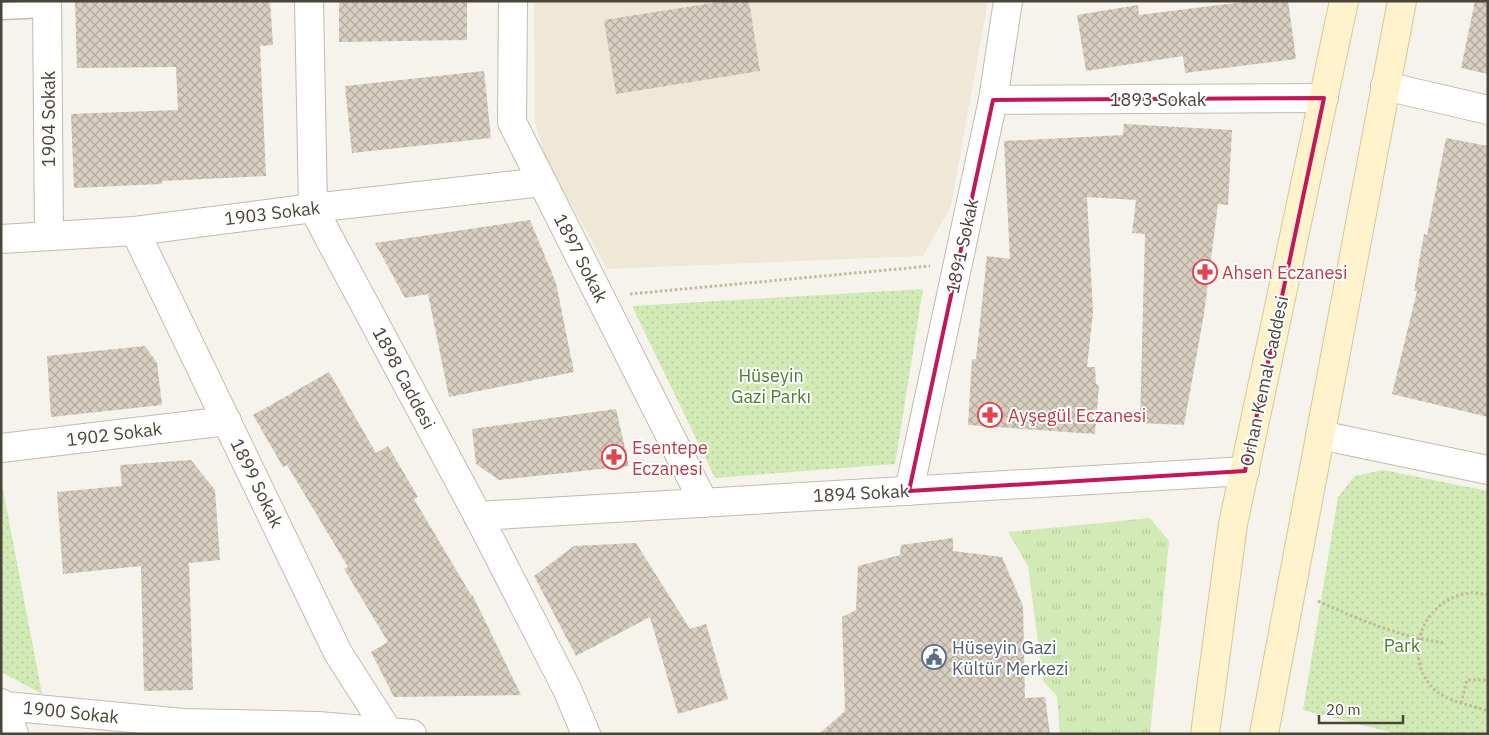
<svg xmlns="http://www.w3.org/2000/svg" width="1489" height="735" viewBox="0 0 1489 735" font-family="'IBM Plex Sans',sans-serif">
<defs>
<pattern id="grass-tufts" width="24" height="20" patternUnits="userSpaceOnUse" patternTransform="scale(1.25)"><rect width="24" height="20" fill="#d2eab5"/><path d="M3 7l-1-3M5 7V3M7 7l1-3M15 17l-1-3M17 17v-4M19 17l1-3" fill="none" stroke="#b6ca9c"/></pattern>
<pattern id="park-dots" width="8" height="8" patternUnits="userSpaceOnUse" patternTransform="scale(1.25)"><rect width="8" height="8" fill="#d2eab5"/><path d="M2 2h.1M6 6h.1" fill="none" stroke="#b6ca9c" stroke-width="1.8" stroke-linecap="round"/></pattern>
<pattern id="building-cross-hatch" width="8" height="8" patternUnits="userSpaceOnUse" patternTransform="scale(1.25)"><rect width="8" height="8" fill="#d8cfc1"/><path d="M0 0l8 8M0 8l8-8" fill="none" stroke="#b1aa9e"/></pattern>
</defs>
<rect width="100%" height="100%" fill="#f6f3ec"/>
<polygon fill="#efe8d6" points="534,1 988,1 951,206 923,256 607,269 545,157 535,122"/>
<polygon fill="url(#grass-tufts)" points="1150,518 1169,541 1150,734 1060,734 1057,696 1043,681 1028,566 1008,532"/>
<g fill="url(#park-dots)">
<polygon points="923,289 895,464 715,478 632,306"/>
<polygon points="1383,470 1488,491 1488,734 1397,734 1303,710 1338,497 1355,476"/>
<polygon points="1,479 42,694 1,672"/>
</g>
<g fill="url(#building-cross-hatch)">
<polygon points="75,1 270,1 273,45 260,46 266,176 162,181 162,184 74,188 71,114 178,110 176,67 77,68"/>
<polygon points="339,1 467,1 467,40 339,42"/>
<polygon points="725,1 749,1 760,71 616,94 604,20"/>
<polygon points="1251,1 1288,1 1296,59 1185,73 1183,56 1086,71 1077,15 1138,5 1139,15"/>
<polygon points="1475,1 1488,1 1488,74 1461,68"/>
<polygon points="484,71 491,138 352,153 345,86"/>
<polygon points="1124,124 1232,130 1228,205 1218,204 1204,314 1184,425 1140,423 1145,234 1132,233 1136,200 1087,197 1093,312 1087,367 1095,367 1096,384 1099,385 1095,434 968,425 972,359 976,359 987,256 1010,259 1004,141 1123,135"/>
<polygon points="1446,138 1488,146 1488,417 1392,394 1417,291 1414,291 1424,234 1427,235"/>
<polygon points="530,220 556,283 574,372 449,397 428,294 405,298 375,243"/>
<polygon points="145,346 157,363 162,405 51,417 47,356"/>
<polygon points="329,372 376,453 388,446 418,497 414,499 471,595 472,594 521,695 394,697 371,652 388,642 344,569 348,567 287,465 283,467 253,415"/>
<polygon points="616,409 629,466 499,480 476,464 472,429"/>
<polygon points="191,460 215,490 220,560 189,563 193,690 144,691 141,566 63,574 57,492 122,486 120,465"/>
<polygon points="953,538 953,551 1002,557 1023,606 1025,698 1045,697 1050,734 819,734 845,711 842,617 856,610 858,566 900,555 901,545"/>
<polygon points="636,543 690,629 706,624 728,699 678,714 650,617 576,656 534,576 574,546"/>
</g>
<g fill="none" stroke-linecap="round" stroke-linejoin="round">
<defs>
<polyline id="service" points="1,11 47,9"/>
<g id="minor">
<polyline points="47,1 49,236"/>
<polyline points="309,1 313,208 478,516 567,689 586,734"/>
<polyline points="513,1 512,122 704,503"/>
<polyline points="1385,86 1488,110"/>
<polyline points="993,100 1324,98"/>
<polyline points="135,231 338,653 388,731"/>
<polyline points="1,239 135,231 313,208 542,182"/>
<polyline points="1320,435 1488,470"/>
<polyline points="1,448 227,421"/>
<polyline points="909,491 993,100 1008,1"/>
<polyline points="478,516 1245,471"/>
<polyline points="1,703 5,706 183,723 318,726 412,734"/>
<polyline points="5,706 14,734"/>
</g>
<g id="secondary">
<polyline points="1205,734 1233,524 1344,1"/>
<polyline points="1264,734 1402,1"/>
</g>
</defs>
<use href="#service" stroke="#c2bbae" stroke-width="19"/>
<use href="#minor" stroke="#c2bbae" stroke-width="30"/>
<use href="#secondary" stroke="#d6c79b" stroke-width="30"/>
<g stroke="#c4b79f" stroke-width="3" stroke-dasharray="2.5 2.5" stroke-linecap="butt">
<polyline points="630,294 930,266"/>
<path d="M1488,595C1482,594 1475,592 1469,593C1423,599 1400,657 1435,690C1448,702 1471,705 1488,711"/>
<path d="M1318,601C1360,620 1400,637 1445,643"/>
<polyline points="1461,703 1467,680 1488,680"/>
</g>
<use href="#service" stroke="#fff" stroke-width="16"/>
<use href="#minor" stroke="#fff" stroke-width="28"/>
<use href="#secondary" stroke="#fff3cd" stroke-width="28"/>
</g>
<path fill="none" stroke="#c2185b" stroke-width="4" stroke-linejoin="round" d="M1324,98L1245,471L909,491L993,100Z"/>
<defs>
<symbol id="pharmacy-ring" viewBox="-11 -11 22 22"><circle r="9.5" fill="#fff" stroke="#e0444e" stroke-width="1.5"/><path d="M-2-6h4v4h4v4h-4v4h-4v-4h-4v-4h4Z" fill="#e0444e"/></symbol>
<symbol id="civic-ring" viewBox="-11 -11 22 22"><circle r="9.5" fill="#fff" stroke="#5c6f8a" stroke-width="1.5"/><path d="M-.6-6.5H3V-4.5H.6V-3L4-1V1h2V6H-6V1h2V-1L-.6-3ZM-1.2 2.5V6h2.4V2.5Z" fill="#5c6f8a"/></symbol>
</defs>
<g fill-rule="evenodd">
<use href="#pharmacy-ring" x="1191" y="258" width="28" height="28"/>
<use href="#pharmacy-ring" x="976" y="401" width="28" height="28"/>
<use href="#pharmacy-ring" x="600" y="443" width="28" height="28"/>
<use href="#civic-ring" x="920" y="643" width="28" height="28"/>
</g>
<g text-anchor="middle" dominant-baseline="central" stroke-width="4" stroke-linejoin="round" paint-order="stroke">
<g font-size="18" fill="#4b4439" stroke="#fff">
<text x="1158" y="99">1893 Sokak</text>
<text transform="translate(48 119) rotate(-90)">1904 Sokak</text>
<text transform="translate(272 213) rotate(-7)">1903 Sokak</text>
<text transform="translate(962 246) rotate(-78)">1891 Sokak</text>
<text transform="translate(581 258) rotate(63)">1897 Sokak</text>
<text transform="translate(404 378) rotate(62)">1898 Caddesi</text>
<text transform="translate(1264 381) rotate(-78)">Orhan Kemal Caddesi</text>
<text transform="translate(114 434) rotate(-7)">1902 Sokak</text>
<text transform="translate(257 483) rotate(64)">1899 Sokak</text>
<text transform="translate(861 493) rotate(-3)">1894 Sokak</text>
<text transform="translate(71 712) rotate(6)">1900 Sokak</text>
</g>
<g font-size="18" fill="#be3a42" stroke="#fff" text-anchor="start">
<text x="1222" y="272">Ahsen Eczanesi</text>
<text x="1008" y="415">Ayşegül Eczanesi</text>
<text x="632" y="447">Esentepe<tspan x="632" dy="21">Eczanesi</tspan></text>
</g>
<g font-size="18" fill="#4a7f2a" stroke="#fff">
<text x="771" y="375">Hüseyin<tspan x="771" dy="21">Gazi Parkı</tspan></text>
<text x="1402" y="645">Park</text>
</g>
<g font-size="18" fill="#4e5e75" stroke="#fff" text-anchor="start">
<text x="952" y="647">Hüseyin Gazi<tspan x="952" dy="21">Kültür Merkezi</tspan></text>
</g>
</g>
<rect width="1489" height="735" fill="none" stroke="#4b4439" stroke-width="5"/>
<path d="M1319 715v8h84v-8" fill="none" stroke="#4b4439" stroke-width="2.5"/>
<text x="1326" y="715" font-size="15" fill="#4b4439" stroke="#ffffff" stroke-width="4" paint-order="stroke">20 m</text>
</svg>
